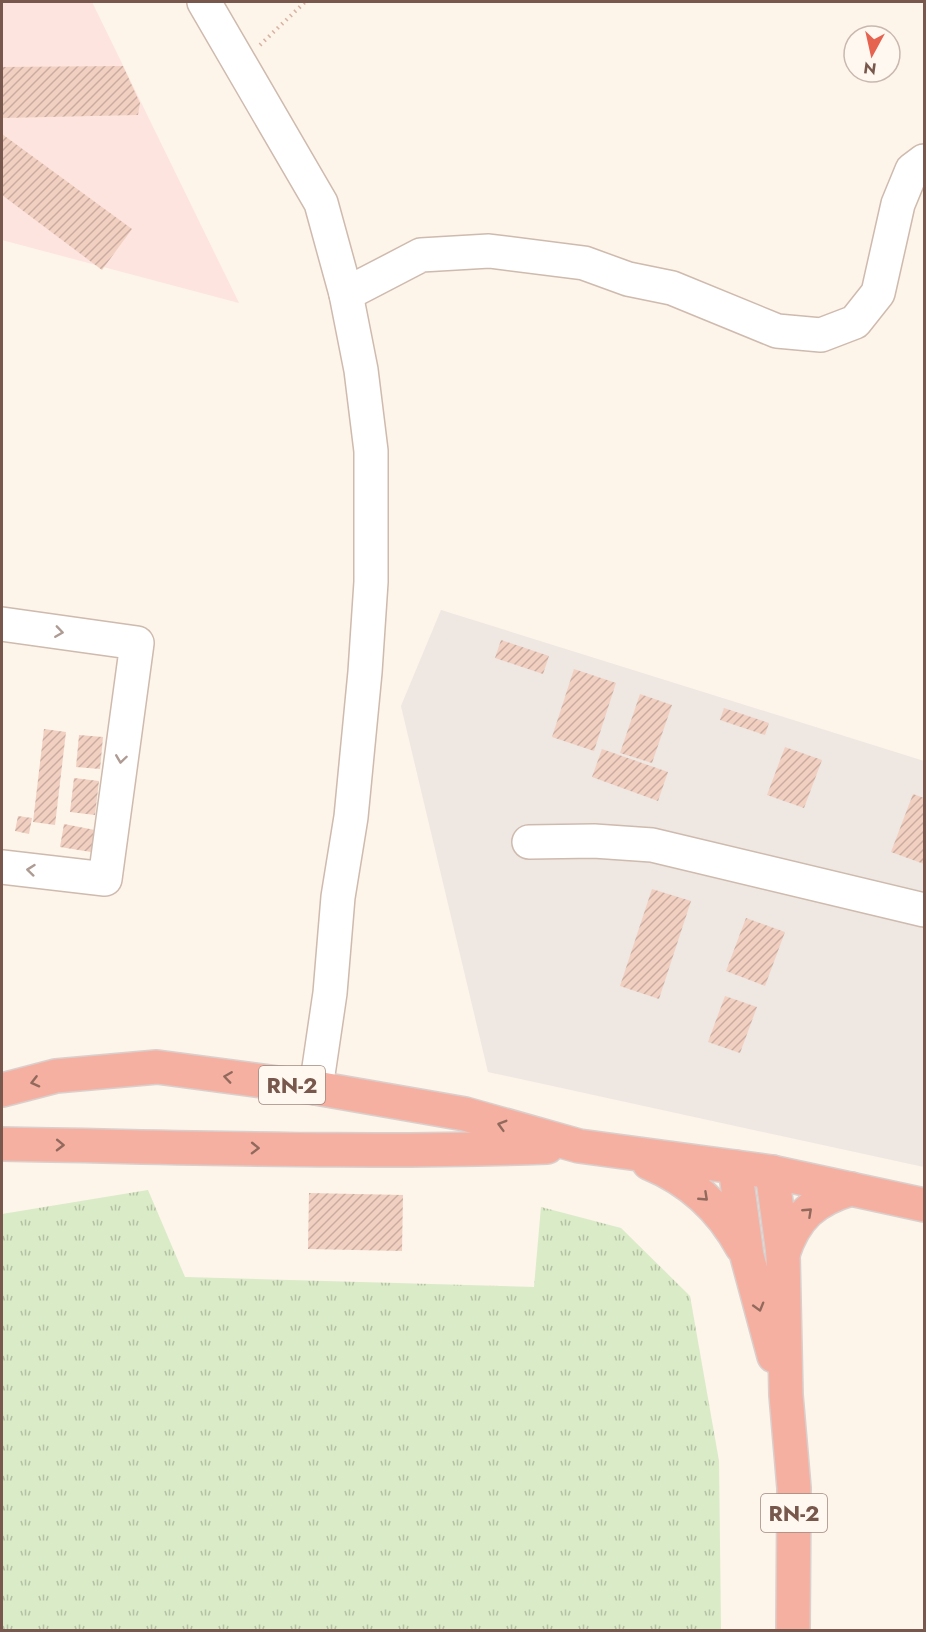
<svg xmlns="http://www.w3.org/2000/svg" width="926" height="1632" viewBox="0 0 926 1632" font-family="Jost,sans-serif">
<defs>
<pattern id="grass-tufts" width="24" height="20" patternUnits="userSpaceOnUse" patternTransform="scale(1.5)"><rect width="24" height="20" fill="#d9ebc7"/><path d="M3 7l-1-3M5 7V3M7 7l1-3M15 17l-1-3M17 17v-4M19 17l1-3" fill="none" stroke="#b5c1a4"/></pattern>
<pattern id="building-hatch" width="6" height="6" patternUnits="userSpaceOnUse" patternTransform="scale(1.5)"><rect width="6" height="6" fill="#f2d0c1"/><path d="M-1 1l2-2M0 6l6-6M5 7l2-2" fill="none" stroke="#c9ac9f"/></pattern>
</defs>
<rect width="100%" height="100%" fill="#fdf4ea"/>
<polygon fill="#fde4de" points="2,2 92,2 239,303 2,240"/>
<polygon fill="#eee7e2" points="441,610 924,761 924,1167 488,1072 401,706"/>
<polygon fill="url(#grass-tufts)" points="148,1190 185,1277 534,1287 541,1207 621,1228 690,1296 719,1461 721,1630 2,1630 2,1214"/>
<g fill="url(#building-hatch)">
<polygon points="123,66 140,103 138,115 2,118 2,67"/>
<polygon points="2,134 132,229 102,270 2,195"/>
<polygon points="501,640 549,656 543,674 495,658"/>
<polygon points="574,669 616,683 594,751 552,737"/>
<polygon points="640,694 672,705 652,763 620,753"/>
<polygon points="724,708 769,723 765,735 720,720"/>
<polygon points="44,729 66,732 55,825 33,822"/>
<polygon points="79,735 103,737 100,769 76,767"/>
<polygon points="785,747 822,760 804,808 767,795"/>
<polygon points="602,749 668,772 658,801 592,777"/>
<polygon points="74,778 99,781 95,815 70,812"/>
<polygon points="913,794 924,798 924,864 891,852"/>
<polygon points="18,816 32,818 29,834 15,831"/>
<polygon points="64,824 95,830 91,852 60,847"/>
<polygon points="652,889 691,901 659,999 620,986"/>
<polygon points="746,918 785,932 765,986 726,971"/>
<polygon points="725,996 757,1007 740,1053 708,1042"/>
<polygon points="309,1193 403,1195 402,1251 308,1249"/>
</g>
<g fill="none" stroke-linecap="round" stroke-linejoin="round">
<defs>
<g id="minor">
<polyline points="204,2 321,203 346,294 361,370 371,451 371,582 365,672 351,817 338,897 330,993 316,1088"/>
<polyline points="346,294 421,255 489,251 584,263 628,279 672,288 777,331 821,335 855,322 878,293 898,204 912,170 924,161"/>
<polyline points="2,624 137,643 105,879 2,867"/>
<polyline points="529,842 594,841 652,845 924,910"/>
</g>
<g id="highway">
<polyline points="2,1090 56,1076 157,1067 316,1088 465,1114 579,1146 772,1172 924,1205"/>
<path d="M2,1144C183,1147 365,1154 547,1147"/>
<path d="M649,1163C690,1180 721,1208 742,1247"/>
<polyline points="735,1167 747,1256 774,1356"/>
<polyline points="772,1172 783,1254 786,1395 794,1488 793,1630"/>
<path d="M783,1254C795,1217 814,1200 851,1189"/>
</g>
</defs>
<use href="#minor" stroke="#cfbaae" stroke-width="36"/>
<use href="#highway" stroke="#d9d0cd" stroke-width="36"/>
<polyline stroke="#d8b3a3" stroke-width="4" stroke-dasharray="1.5 4.5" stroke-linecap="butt" points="260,45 305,2"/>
<use href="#minor" stroke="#fff" stroke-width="33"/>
<use href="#highway" stroke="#f6b0a1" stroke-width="33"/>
</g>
<defs><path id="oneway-chevron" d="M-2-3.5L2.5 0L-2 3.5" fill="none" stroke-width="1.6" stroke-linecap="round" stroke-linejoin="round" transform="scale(1.5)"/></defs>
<g stroke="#ae9b94">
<use href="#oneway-chevron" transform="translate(59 632) rotate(8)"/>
<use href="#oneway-chevron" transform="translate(121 759) rotate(98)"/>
<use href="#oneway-chevron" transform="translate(31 870) rotate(-174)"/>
</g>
<g stroke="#916a5d">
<use href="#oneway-chevron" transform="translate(228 1077) rotate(-172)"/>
<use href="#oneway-chevron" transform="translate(35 1082) rotate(166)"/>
<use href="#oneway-chevron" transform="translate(502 1125) rotate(-164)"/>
<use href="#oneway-chevron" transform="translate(60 1145) rotate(1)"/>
<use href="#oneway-chevron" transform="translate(255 1148) rotate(1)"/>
<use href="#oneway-chevron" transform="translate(704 1197) rotate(43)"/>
<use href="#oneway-chevron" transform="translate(808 1212) rotate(-43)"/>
<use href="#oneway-chevron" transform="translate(759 1307) rotate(74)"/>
</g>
<g text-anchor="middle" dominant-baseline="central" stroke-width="5" stroke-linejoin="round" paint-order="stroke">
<g fill="#fff8f0" stroke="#a0887d" stroke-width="1.5">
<rect x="259" y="1066" width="66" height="38" rx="4.5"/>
<rect x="761" y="1494" width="66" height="38" rx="4.5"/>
</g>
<g font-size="22" font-weight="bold" fill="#78584c">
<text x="292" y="1085">RN-2</text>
<text x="794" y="1513">RN-2</text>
</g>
</g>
<rect width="926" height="1632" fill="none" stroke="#78584c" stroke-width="6"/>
<g transform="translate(872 54) rotate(188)"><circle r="28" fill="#fff8f0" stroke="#c9b8ae" stroke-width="1.5"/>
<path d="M0-4.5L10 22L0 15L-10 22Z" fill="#e66350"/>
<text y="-9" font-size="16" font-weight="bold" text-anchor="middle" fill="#78584c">N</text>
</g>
</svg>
